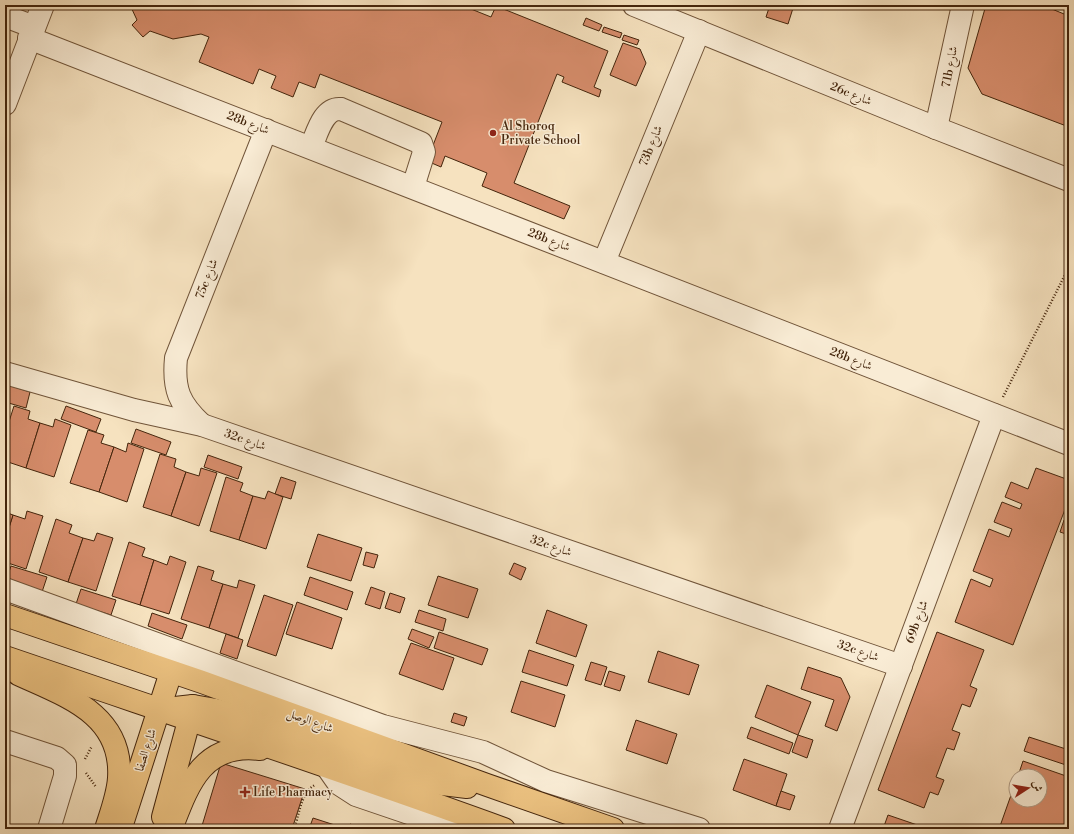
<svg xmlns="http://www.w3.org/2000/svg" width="1074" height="834" viewBox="0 0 1074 834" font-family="'Libre Bodoni',Amiri,serif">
<rect width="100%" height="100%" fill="#f6e2bf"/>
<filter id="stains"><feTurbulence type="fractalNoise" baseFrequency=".005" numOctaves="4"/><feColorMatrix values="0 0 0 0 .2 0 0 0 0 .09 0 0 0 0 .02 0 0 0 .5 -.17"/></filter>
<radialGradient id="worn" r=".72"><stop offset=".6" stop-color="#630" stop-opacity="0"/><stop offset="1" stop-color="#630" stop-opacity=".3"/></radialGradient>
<g fill="#d78d6c" stroke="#44250c">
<polygon points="130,5 461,5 491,17 496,6 608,51 594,87 601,90 599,97 562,82 564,77 557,74 514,183 570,206 564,219 482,186 487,173 445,156 441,167 427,161 442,122 320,74 315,88 299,82 293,97 271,88 276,76 259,69 253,84 199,62 209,37 201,34 173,39 150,31 143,37 132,25 137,20"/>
<polygon points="770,5 794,5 788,24 766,17"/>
<polygon points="986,5 1042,5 1069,16 1069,127 982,94 968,68"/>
<polygon points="586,18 602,25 599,31 583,25"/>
<polygon points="604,27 622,33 620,38 602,32"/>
<polygon points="624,35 639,40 637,45 622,40"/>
<polygon points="623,43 640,49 646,63 636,86 610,75"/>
<polygon points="5,384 30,392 26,408 5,402"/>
<polygon points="14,406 30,411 28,419 40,423 26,468 5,461 5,434"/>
<polygon points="66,406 101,419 96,432 61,419"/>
<polygon points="55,419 71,425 54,477 26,468 40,423 53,427"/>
<polygon points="136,429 171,442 166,455 131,443"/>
<polygon points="88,430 104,435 101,443 114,447 99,492 70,483"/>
<polygon points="128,443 144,449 127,502 99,492 114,447 126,452"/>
<polygon points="160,454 176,459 174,467 186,472 171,516 143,507"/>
<polygon points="208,455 242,467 238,479 204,467"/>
<polygon points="201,468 217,473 199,526 171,516 186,472 199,476"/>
<polygon points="1036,468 1069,480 1069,499 1013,645 955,622 971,579 990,587 993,579 973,571 989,529 1009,537 1012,529 994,522 1002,502 1020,509 1022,504 1005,497 1011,482 1028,489"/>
<polygon points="226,477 243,483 240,491 253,496 239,540 210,531"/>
<polygon points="281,477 296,482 291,499 275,494"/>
<polygon points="268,491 283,497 266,549 239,540 253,496 265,499"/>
<polygon points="27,511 43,516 26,569 5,562 5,540 13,515 25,519"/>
<polygon points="5,512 13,515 5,540"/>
<polygon points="56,519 72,525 69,533 83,538 68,582 39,572"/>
<polygon points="1064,520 1069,522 1069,535 1060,532"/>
<polygon points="97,533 113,538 96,591 68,582 83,538 94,541"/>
<polygon points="318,534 362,548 351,581 307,567"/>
<polygon points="129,542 145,548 142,556 154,560 140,605 112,596"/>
<polygon points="366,552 378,555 374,568 363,565"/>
<polygon points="170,556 186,562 169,614 140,605 154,560 167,565"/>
<polygon points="514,563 526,568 521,580 509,574"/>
<polygon points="11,566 47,577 42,592 6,581"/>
<polygon points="198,566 214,571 211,580 223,584 209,628 181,619"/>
<polygon points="438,576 478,589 468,618 428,605"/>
<polygon points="310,577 353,592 347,610 304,595"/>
<polygon points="239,580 255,585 238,638 209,628 223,584 237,588"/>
<polygon points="371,587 385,592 380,609 365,604"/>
<polygon points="81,589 116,600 111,615 76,604"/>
<polygon points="390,593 405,598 400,613 385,608"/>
<polygon points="264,595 293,605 276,656 247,646"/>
<polygon points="297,602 342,618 332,649 286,634"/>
<polygon points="419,610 446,619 443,631 415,622"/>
<polygon points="547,610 587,625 576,657 536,643"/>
<polygon points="152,613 187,625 182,639 148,626"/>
<polygon points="412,629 434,637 429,648 408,639"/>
<polygon points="439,632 488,649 482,665 434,648"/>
<polygon points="937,632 984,650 970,686 977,689 970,707 962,704 952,730 960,733 954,750 947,748 936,777 944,780 938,795 930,792 924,808 878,790"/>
<polygon points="226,634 243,640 237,659 220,653"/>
<polygon points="411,643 454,658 443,690 399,674"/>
<polygon points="529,650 574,665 567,686 522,672"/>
<polygon points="658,651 699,665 689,695 648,682"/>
<polygon points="591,662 607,667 601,685 585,680"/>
<polygon points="808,667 841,678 850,697 837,731 825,726 834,700 801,689"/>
<polygon points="609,671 625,676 620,691 604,686"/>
<polygon points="521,681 565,695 555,727 511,712"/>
<polygon points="767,685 811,702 798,735 755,717"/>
<polygon points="454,713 467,717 464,726 451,722"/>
<polygon points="636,720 677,734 667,764 626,750"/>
<polygon points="751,727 793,743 789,754 747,738"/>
<polygon points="798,735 813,740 807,758 792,752"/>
<polygon points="1029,737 1069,750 1069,766 1024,751"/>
<polygon points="744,759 787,774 776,806 733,790"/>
<polygon points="1023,761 1069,777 1069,829 999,829 1016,781 1016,800 1040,800 1040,776 1018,776"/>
<polygon points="221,763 305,789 292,829 201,829"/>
<polygon points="781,791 795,796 790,810 776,806"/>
<polygon points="888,815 929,829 883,829"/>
<polygon points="313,818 347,829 309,829"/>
<polygon points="350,824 366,829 349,829"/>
</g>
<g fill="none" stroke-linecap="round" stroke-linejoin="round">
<defs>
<g id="minor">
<polyline points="634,5 936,128 1069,180"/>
<polyline points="5,16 34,27"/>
<polyline points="29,38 1069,444"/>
<polyline points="5,104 43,5"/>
<polyline points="936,128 963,5"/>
<path d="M311,147C317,134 323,107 341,109L421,143L424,152L413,187"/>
<polyline points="604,262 699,31"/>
<polyline points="5,373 134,410 202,425 901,666"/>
<path d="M202,425C179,404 173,389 176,358L266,130"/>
<polyline points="5,589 383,726 483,752 546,781 699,829"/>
<polyline points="5,741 57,758 65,765 65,776 49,829"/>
<polyline points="325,764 339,784 356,795 456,829"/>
<polyline points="840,829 994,415"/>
</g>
<g id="major">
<polyline points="5,615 202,682 487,785 613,829"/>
<path d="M5,657C172,714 339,769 504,829"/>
<path d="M18,674C66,696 123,714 119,778C118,795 111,813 106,829"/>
<polyline points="166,709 193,706 216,710 340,749 434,783 467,787"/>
<polyline points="163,817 193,706"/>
<polyline points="122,824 171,672"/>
<path d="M171,829C188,785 202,742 260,749"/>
</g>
</defs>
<use href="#minor" stroke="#705439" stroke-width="24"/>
<use href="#major" stroke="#44250c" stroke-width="24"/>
<g stroke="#44250c" stroke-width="2.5" stroke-dasharray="1 2" stroke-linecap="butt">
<polyline points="1003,397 1069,267"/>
<polyline points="85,759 92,746"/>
<polyline points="86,773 96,787"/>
<path d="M294,829C299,815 301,792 315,785"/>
</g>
<use href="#minor" stroke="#f9ecd5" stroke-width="22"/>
<use href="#major" stroke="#ebc180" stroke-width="22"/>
</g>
<g fill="#8f2418" stroke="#f9ecd5" stroke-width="1.5">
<circle cx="493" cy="133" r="4"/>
<path d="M243 786h4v4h4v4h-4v4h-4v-4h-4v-4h4z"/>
</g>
<g text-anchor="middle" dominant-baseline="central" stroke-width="3" stroke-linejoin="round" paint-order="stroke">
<g font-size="12" fill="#44250c" stroke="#f9ecd5">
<text transform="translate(950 67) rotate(-79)">71b شارع</text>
<text transform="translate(851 94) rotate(22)">26c شارع</text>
<text transform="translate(248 123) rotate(21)">28b شارع</text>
<text transform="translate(651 146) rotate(-68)">73b شارع</text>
<text transform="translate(549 240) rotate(21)">28b شارع</text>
<text transform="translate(207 279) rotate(-69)">75c شارع</text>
<text transform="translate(851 359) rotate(21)">28b شارع</text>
<text transform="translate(245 440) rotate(19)">32c شارع</text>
<text transform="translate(551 546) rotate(19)">32c شارع</text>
<text transform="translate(917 622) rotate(-70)">69b شارع</text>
<text transform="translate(858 651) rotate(19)">32c شارع</text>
<text transform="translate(310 721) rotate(20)">شارع الوصل</text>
<text transform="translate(146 750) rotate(-72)">شارع الصفا</text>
</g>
<g font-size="12" fill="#44250c" stroke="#f9ecd5" text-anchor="start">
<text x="501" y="126">Al Shoroq<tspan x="501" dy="14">Private School</tspan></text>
<text x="253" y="792">Life Pharmacy</text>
</g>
</g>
<rect width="1074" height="834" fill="none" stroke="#f6e2bf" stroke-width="20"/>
<rect x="6" y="6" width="1062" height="822" fill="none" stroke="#44250c" stroke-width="2"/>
<rect x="10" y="10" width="1054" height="814" fill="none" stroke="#44250c"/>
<g transform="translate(1028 788) rotate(78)"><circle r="19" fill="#f9ecd5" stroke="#b19c85"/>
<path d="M0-3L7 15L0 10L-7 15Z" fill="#8f2418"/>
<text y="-6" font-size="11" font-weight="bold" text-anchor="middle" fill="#44250c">ش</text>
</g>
<rect width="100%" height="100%" filter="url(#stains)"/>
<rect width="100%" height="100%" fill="url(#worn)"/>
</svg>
